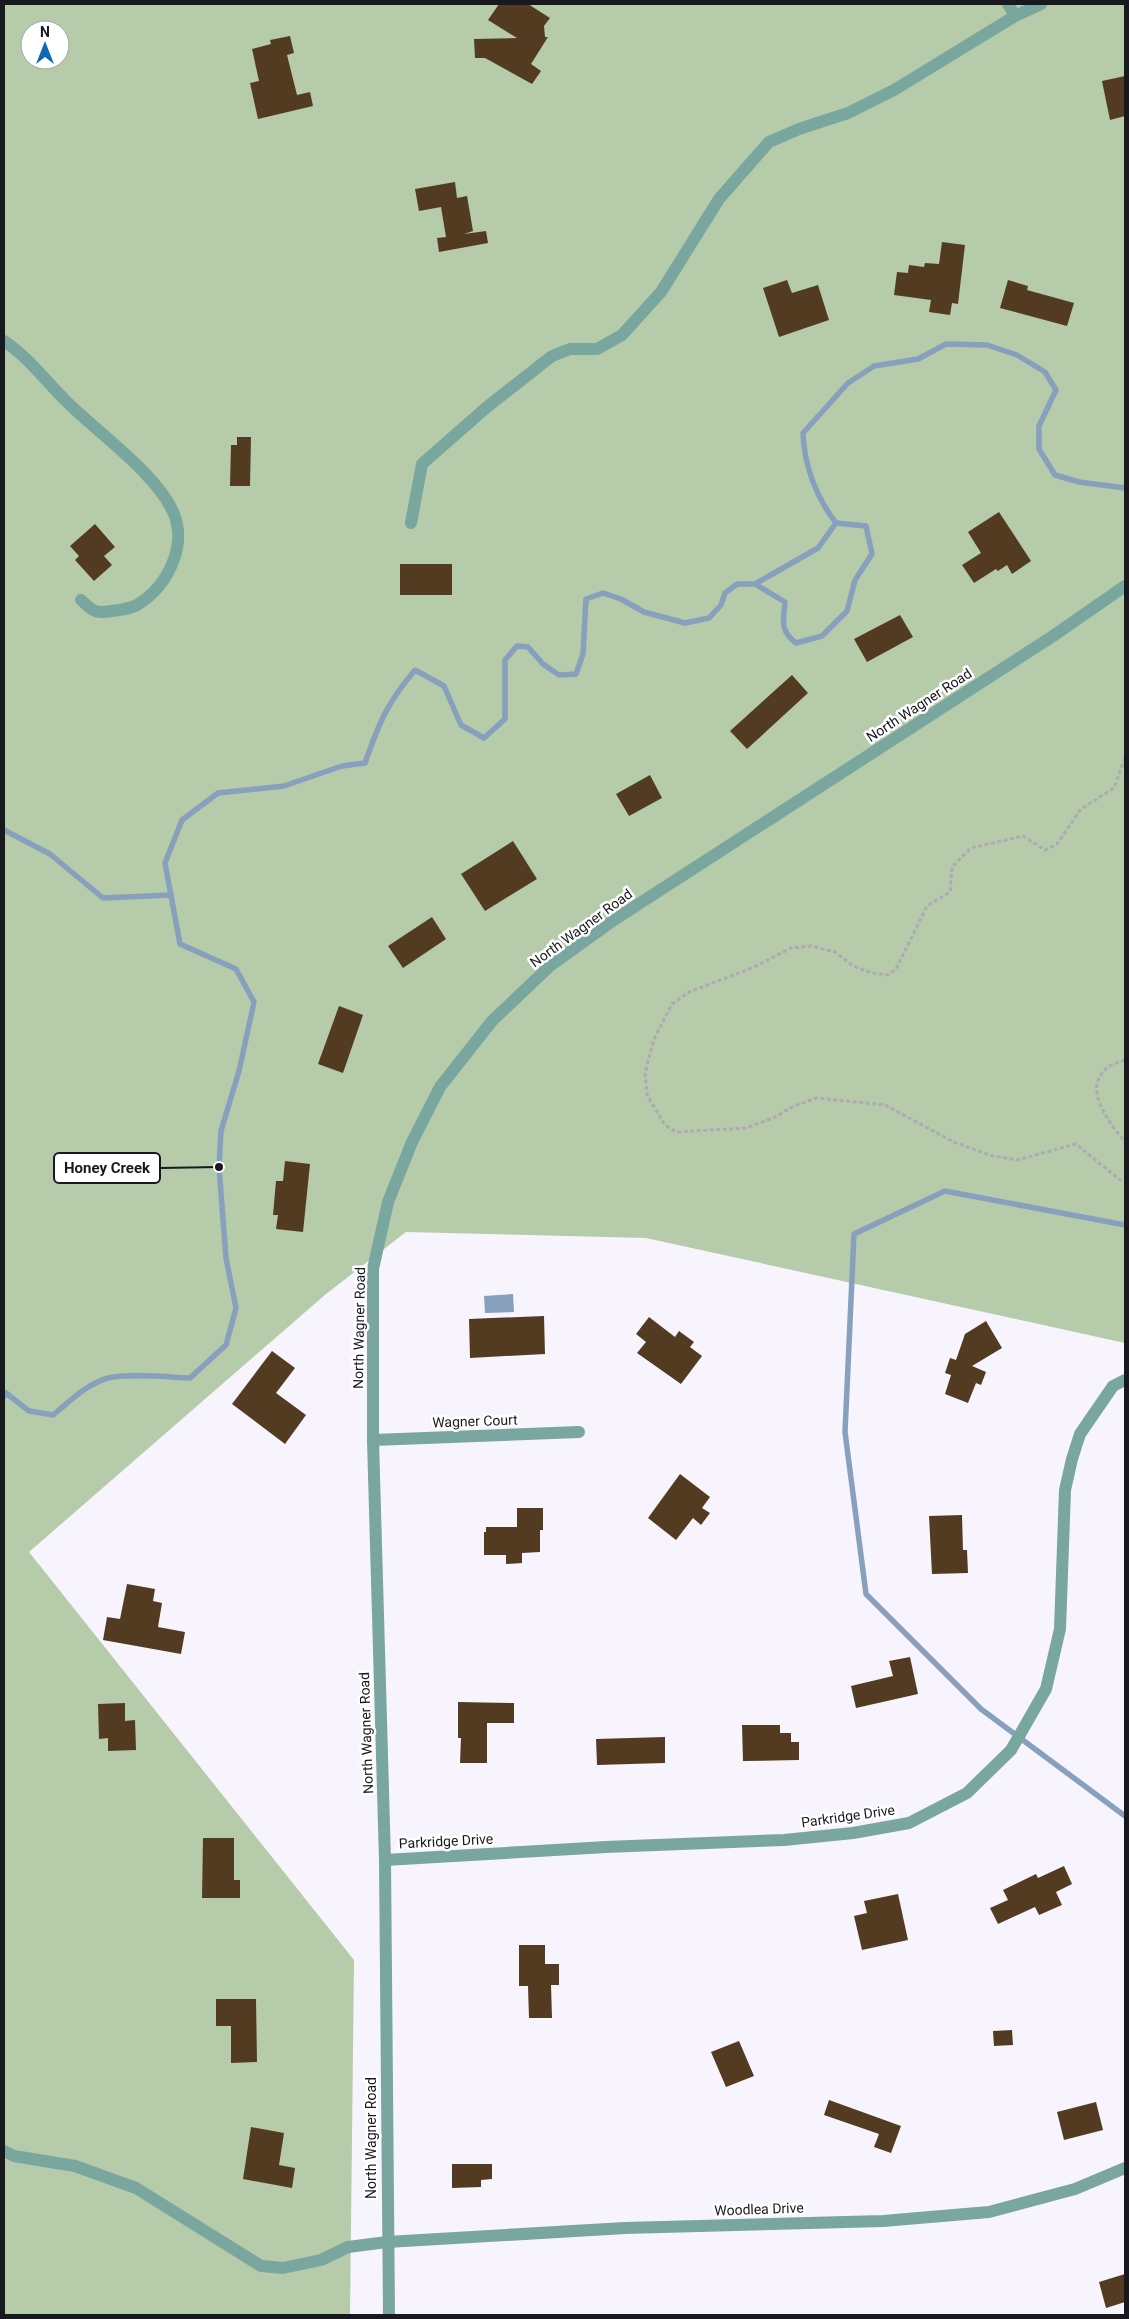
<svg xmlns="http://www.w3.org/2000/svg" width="1129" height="2319" viewBox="0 0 1129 2319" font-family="Roboto,sans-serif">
<rect width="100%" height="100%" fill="#f7f4fd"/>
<path fill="#b6cba9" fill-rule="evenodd" d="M4,4H1125V1343L646,1238L406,1232L326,1294L29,1552L354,1960L350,2315H4ZM30,30H60V60H30Z"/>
<polygon fill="#87a0bd" points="513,1294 514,1312 485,1313 484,1296"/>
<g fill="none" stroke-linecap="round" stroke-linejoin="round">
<g stroke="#87a0bd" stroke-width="5.5">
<polyline points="755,584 818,548 836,523"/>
<polyline points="4,830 50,854 103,898 171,895"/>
<polyline points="1125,1225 945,1191 854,1234 845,1432 866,1594 981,1709 1125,1816"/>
<path d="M4,1396L6,1393L29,1411L53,1415C70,1401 87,1384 108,1378C129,1373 168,1377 190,1378L226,1345L236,1308L226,1258L219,1167L221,1131L239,1071L254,1002L236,969L180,944L165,863L182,820L218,793L284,786L342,766L365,763C379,723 387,703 415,670L444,686L461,725L484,738L505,719V660L517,646L528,647L543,664L559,675L576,674L583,654L586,599L603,593L621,599L644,612L685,623L709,618L721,605L725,593L737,584H755L785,602C783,621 780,631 796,643L822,636L847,611L855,580L872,554L866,526L836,523C816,497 804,465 803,433L848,383L874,366L918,359L946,344L987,345L1017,355L1045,372L1056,390L1039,426V449L1055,475L1079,482L1125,488"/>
</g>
</g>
<g fill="#533b22">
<polygon points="499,4 528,4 550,18 544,26 545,37 548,37 531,64 541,71 532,84 485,58 475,58 474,39 517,38 488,20"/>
<polygon points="290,36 294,53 287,55 297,95 310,92 313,106 258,119 250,83 259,81 252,49 271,44 270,40"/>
<polygon points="1125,76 1125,116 1110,120 1102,81"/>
<polygon points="455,182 457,198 467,196 473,231 464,234 486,231 488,243 439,252 437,238 446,237 441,207 419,211 415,189"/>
<polygon points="942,242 965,245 958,304 952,303 950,315 929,312 931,300 894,295 897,272 908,273 909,265 924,267 925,263 939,264"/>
<polygon points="787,280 792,293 818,285 829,320 779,337 763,288"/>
<polygon points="1008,280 1028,286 1027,290 1074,303 1067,326 1000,308"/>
<polygon points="237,437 251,437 250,486 230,486 231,445 237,445"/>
<polygon points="999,512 1031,561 1012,574 1007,565 998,571 996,569 974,583 962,565 981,553 968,532"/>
<polygon points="95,524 115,547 104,556 112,565 94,581 75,560 79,556 70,546"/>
<rect x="400" y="564" width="52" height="31"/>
<polygon points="900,615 913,637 867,662 854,639"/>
<polygon points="792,675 808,693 747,749 730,731"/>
<polygon points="650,775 662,798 629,816 616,794"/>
<polygon points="513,841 537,879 485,911 461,874"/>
<polygon points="432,917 446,939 403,968 388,946"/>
<polygon points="339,1006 363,1015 343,1073 318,1064"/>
<polygon points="285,1161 310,1164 303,1232 276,1229 278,1215 273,1215 276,1181 283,1181"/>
<polygon points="544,1316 545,1354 470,1358 469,1319"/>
<polygon points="649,1317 675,1337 679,1331 694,1342 690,1347 702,1356 681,1384 637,1353 646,1342 636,1334"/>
<polygon points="986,1321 1002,1348 972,1366 986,1372 981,1385 976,1383 968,1403 945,1394 951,1375 945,1373 950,1358 956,1360 965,1334"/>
<polygon points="272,1351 295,1368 276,1393 306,1415 285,1444 232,1404"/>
<polygon points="680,1474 710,1497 702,1508 710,1513 701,1525 693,1518 676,1540 648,1518"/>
<polygon points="517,1508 543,1508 543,1530 540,1530 540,1552 522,1553 522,1563 506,1564 506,1555 484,1555 484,1532 486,1532 486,1527 517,1527"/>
<polygon points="962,1515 963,1550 967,1550 968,1573 932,1574 929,1516"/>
<polygon points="127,1584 155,1589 153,1601 162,1603 158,1627 185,1632 181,1654 103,1640 107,1617 120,1619"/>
<polygon points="910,1657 918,1694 856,1708 851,1686 893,1676 889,1661"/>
<polygon points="458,1702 514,1703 514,1723 487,1723 487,1763 460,1763 461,1738 458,1738"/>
<polygon points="125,1703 125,1721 135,1720 136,1750 108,1751 108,1738 99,1739 98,1704"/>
<polygon points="742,1725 780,1725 780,1733 791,1733 791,1742 799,1742 799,1760 743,1761"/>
<polygon points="665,1737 665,1763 597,1765 596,1739"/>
<polygon points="203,1838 234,1838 234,1880 240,1880 240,1898 202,1898"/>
<polygon points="1064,1866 1072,1884 1056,1892 1062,1905 1039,1915 1035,1907 998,1924 990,1908 1008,1900 1003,1890 1036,1874 1038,1878"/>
<polygon points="898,1894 908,1940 862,1950 854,1916 867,1913 864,1901"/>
<polygon points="519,1945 545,1945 545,1964 559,1964 559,1985 551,1985 552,2018 529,2018 528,1986 519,1986"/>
<polygon points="216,1999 256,1999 257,2062 231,2063 231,2026 216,2026"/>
<polygon points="1012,2030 1013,2045 994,2046 993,2031"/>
<polygon points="739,2041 754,2076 726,2087 711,2052"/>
<polygon points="829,2100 901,2126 891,2153 874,2147 879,2134 824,2115"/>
<polygon points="1096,2102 1103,2130 1064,2140 1057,2112"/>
<polygon points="251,2127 284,2133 279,2165 295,2168 292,2188 243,2179"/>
<polygon points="452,2164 492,2164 492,2179 481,2180 481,2187 452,2188"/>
<polygon points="1125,2274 1125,2302 1106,2308 1099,2282"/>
</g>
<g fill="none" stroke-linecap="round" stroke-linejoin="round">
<g stroke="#adaab3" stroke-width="3" stroke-dasharray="4 2.5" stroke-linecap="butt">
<polyline points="1125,758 1114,788 1081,809 1057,844 1045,850 1023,836 971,848 952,867 950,892 927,906 896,969 888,975 872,973 853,966 835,952 811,946 791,948 752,968 689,992 672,1004 654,1039 645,1073 647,1095 665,1125 676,1132 746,1128 773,1118 796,1105 817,1098 885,1105 954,1142 989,1155 1017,1160 1076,1144 1120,1180 1125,1181"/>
<path d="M1125,1060C1120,1062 1111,1064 1107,1068C1081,1090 1111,1124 1125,1142"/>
</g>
<g stroke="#79a69e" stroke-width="12">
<polyline points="1008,4 1015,16"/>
<path d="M4,341C27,356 44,379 64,399C95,431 157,473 174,514C187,547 167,587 137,605C132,608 125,609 119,610C112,611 99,614 93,610C89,608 85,603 81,600"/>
<polyline points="411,523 422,464 487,407 552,356 570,349 597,349 622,335 661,292 719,199 769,142 799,129 848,113 894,90 1015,16 1041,4"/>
<polyline points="373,1440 579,1432"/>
<polyline points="385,1860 606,1847 784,1840 853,1833 909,1823 967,1793 1011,1750 1046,1689 1060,1629 1065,1490 1072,1459 1080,1434 1113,1386 1125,1380"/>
<polyline points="4,2151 14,2156 75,2166 136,2188 261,2266 283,2268 321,2260 348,2247 387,2242 625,2228 883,2221 989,2212 1075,2189 1125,2168"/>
<polyline points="389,2315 385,1860 373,1440 373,1269 388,1202 412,1142 440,1087 492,1021 550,966 614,920 1053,636 1125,586"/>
</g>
</g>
<g text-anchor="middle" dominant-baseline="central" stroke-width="5" stroke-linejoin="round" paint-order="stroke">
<g font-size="14" fill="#1a181f" stroke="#fff">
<text transform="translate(919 705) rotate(-33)">North Wagner Road</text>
<text transform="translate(581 928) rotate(-36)">North Wagner Road</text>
<text transform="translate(359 1328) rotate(-89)">North Wagner Road</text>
<text transform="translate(475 1421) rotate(-2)">Wagner Court</text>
<text transform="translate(366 1733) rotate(-92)">North Wagner Road</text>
<text transform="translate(848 1816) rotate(-8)">Parkridge Drive</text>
<text transform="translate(446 1841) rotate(-3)">Parkridge Drive</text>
<text transform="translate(371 2138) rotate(-90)">North Wagner Road</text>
<text transform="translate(759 2209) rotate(-2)">Woodlea Drive</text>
</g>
</g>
<path fill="none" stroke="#1a181f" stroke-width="2" d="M219 1167L160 1168"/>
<circle fill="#1a181f" stroke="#fff" stroke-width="2" cx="219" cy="1167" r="5"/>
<rect fill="#fff" stroke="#1a181f" stroke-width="2" x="54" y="1153" width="106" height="30" rx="5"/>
<g font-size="15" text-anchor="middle" font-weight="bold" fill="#1a181f">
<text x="107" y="1173">Honey Creek</text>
</g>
<rect width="1129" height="2319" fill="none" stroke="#1a181f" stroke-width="10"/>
<g transform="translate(45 45)"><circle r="24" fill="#ffffff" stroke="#a3a3a5"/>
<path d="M0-4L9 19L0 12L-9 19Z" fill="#1067b4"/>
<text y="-8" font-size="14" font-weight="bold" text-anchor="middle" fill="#1a181f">N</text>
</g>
</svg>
